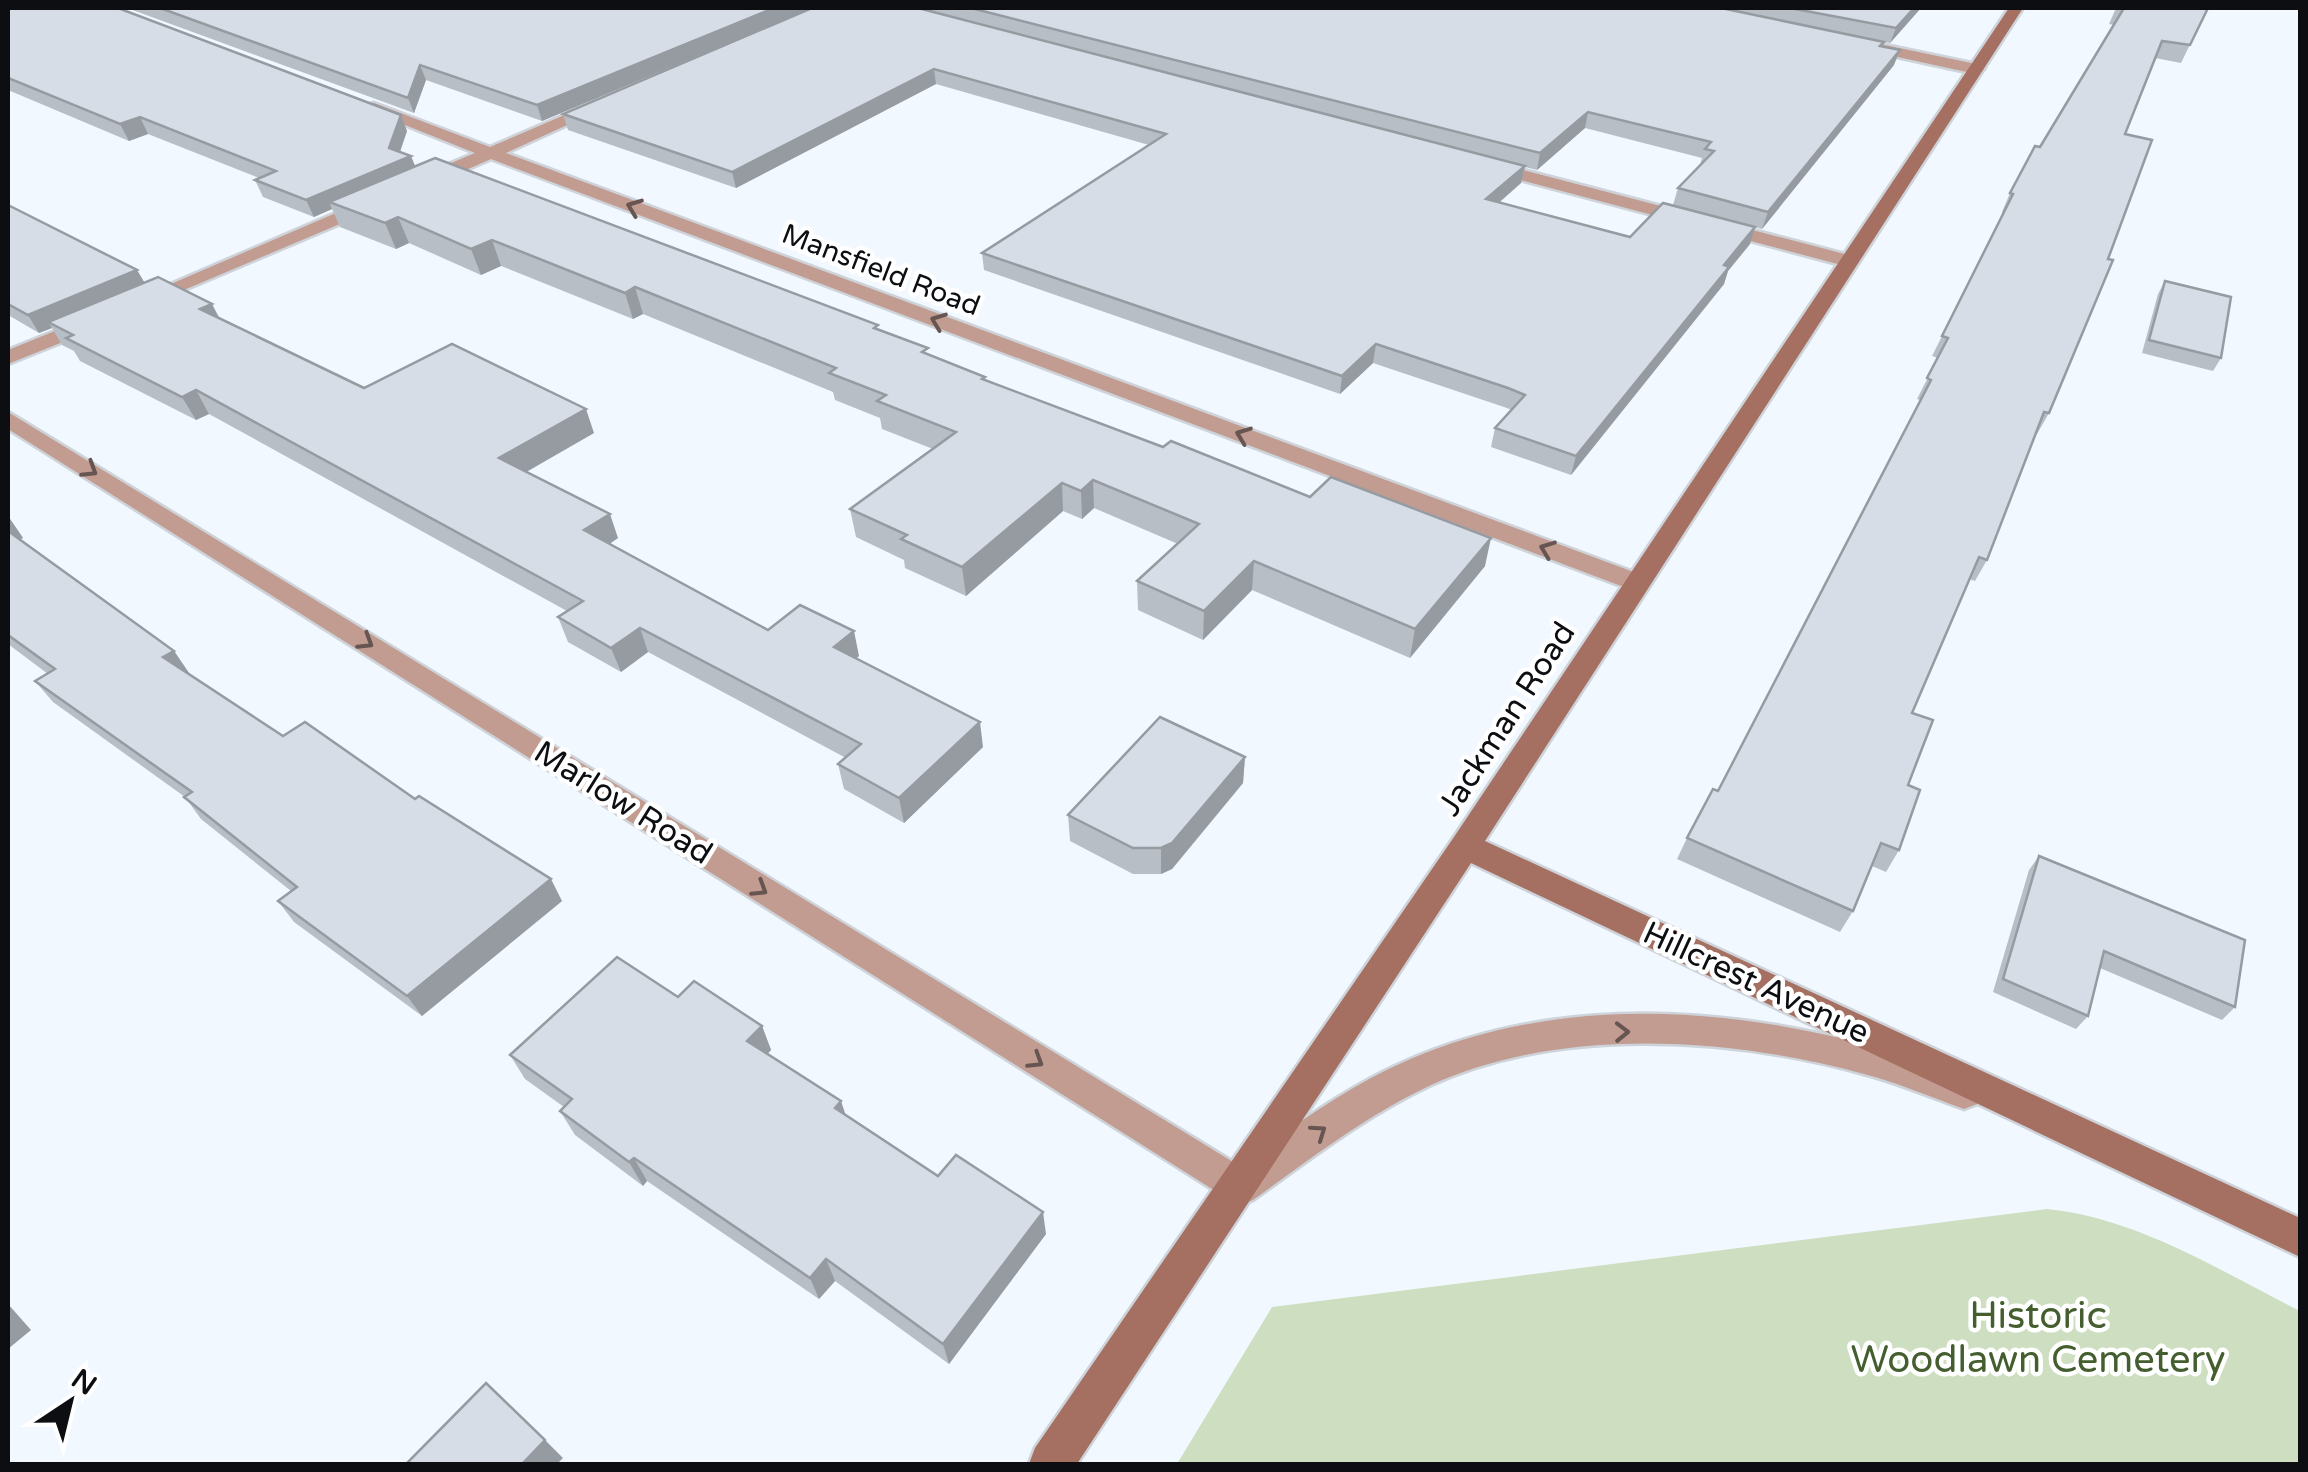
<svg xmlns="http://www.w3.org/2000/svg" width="2308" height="1472" viewBox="0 0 2308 1472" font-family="'Varela Round',sans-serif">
<rect width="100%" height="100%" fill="#f2f8ff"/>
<path fill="#cddfc0" d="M2047,1209C2138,1218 2220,1271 2300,1311V1464H1177L1272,1307Z"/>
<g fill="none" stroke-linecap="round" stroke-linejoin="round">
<defs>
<g id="street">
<polygon points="1861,40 1976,64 1984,69 1976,74 1856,48 1853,45"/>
<polygon points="597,101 611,105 506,153 1647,577 1651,583 1638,592 1629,589 491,159 427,187 413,187 413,179 475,153 360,107 374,103 490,147"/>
<polygon points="1485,160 1856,257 1859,261 1849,267 1479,169 1476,165"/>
<polygon points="373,197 382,203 380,207 146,306 132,306 129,302"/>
<polygon points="92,316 100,317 103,322 100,327 8,364 8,350"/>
<path d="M8,412L1238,1165C1292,1128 1346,1087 1406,1061C1589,981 1797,1013 1977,1080L1983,1092L1977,1104L1964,1109C1931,1097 1898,1083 1864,1074C1730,1037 1560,1026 1431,1085C1367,1115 1310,1159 1253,1200L1239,1206L8,429Z"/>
</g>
<polygon id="secondary" points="2009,8 2023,8 1485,841 2300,1218 2300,1257 1471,863 1077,1464 1029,1464 1035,1448 1454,837"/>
</defs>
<use href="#street" stroke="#cdd3d9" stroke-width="5"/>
<use href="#secondary" stroke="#cdd3d9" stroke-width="5"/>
<use href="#street" fill="#c29c91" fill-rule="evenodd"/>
<use href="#secondary" fill="#a56f61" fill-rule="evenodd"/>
</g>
<g fill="#b8bec6">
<polygon points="8,8 407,131 400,152 415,166 879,330 929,355 985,377 985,380 1485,566 1410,658 1252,590 1203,640 1138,610 1137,581 1178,544 1094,508 1082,519 1063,511 966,596 905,568 904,560 856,537 850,509 933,449 882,429 880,418 835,400 833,392 643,314 633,319 501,266 481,275 409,243 396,249 340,227 332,209 314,217 263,197 255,180 259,178 148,134 129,141 8,90"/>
<polygon points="127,8 812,8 542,121 426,80 414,113"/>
<polygon points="812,8 1921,8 1890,43 1884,42 1882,47 1894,65 1762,229 1673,205 1678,188 1700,165 1702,158 1585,128 1537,170 1525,167 1521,183 1499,203 1630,237 1750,244 1728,271 1724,284 1571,475 1491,447 1495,428 1512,410 1504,407 1373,363 1340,394 984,270 982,253 1149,145 936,84 736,188 568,130 563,114"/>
<polygon points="2116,8 2208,8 2181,63 2155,58 2125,134 2049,413 2037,434 2035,434 1987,560 1975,581 1969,579 1912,713 1908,785 1899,850 1886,872 1872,866 1853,911 1840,932 1677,859 1687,838 1718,791 1920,400 1917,399 1938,358 1932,356 2004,213 2002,212 2010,193 2040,147 2114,25 2109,24"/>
<polygon points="8,205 137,270 144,282 364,388 594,433 526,471 618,538 609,544 768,630 859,656 856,658 983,747 904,823 844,789 838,764 846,758 648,652 621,672 568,642 558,617 567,611 209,414 196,420 80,361 74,351 62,345 52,328 39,333 8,315"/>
<polygon points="2165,281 2221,358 2213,371 2142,353 2158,294"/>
<polygon points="8,516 23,538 20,539 174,651 189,673 187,673 283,736 415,799 562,901 422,1016 294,922 278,901 291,891 201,819 185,797 53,702 35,681 48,674 8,644"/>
<polygon points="1245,757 1243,783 1172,869 1161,874 1133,874 1070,841 1068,815"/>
<polygon points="2039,856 2235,1007 2222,1020 2100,968 2088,1016 2076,1029 1993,992 2029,870"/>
<polygon points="678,997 762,1026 771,1050 767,1054 846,1115 938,1176 1046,1234 949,1364 835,1281 819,1299 647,1181 643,1186 575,1135 560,1111 564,1107 525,1079 510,1055"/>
</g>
<g fill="#969ba1">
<polygon points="774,8 812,8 542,121 537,105"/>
<polygon points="1914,8 1921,8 1890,43 1896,28"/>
<polygon points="1900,50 1894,65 1762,229 1768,212"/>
<polygon points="420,65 426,80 414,113 408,98"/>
<polygon points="934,69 936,84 736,188 732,172"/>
<polygon points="1588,112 1585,128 1537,170 1540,153"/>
<polygon points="401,115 407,131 396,163 411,156 418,173 329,202 332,209 314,217 306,200 389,148"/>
<polygon points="140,117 148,134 129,141 120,124"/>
<polygon points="1525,166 1521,183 1483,216 1486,199"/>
<polygon points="398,217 409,243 396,249 385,223"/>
<polygon points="1755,227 1750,244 1728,271 1724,284 1571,475 1576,456"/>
<polygon points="492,240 501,266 481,275 471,249"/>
<polygon points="137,270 147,287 48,322 52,328 39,333 28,315"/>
<polygon points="635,287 643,314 633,319 625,293"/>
<polygon points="212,304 224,327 200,309"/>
<polygon points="1376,344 1373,363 1340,394 1342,376"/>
<polygon points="196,390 209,414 196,420 182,397"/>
<polygon points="586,409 594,433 509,482 499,458"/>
<polygon points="1093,480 1094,508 1082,519 1081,491"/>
<polygon points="1062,483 1063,511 966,596 962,567"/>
<polygon points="610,514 618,538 593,555 584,530"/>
<polygon points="8,516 23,538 11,543 8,538"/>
<polygon points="1491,538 1485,566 1410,658 1415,629"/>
<polygon points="1254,561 1252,590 1203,640 1204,611"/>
<polygon points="640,628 648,652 621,672 611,648"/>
<polygon points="854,631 859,656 840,672 834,647"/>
<polygon points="174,651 189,673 178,679 163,657"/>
<polygon points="980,722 983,747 904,823 899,798"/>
<polygon points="1245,757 1243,783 1172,869 1161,874 1161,848"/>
<polygon points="551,879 562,901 422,1016 407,996"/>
<polygon points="762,1026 771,1050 756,1066 747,1041"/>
<polygon points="841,1101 849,1125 835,1108"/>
<polygon points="634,1158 647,1181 643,1186 629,1162"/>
<polygon points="1043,1212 1046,1234 949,1364 943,1344"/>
<polygon points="826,1259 835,1281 819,1299 810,1278"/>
<polygon points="8,1304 31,1330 8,1349"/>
<polygon points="545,1440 563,1458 557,1464 522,1464"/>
</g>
<g fill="#d6dde6" stroke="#969ba1" stroke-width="2.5">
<polygon points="8,8 118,8 401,115 389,148 411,156 306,200 255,180 276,171 140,117 120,124 8,78"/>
<polygon points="160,8 774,8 537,105 420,65 408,98"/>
<polygon points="812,8 918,8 1525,166 1486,199 1630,237 1663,203 1755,227 1724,265 1729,267 1576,456 1495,428 1525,395 1508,388 1376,344 1342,376 982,253 1166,134 934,69 732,172 563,114"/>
<polygon points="971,8 1721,8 1884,42 1880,46 1900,50 1768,212 1678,188 1714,151 1705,149 1711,142 1588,112 1540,153"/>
<polygon points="1790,8 1914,8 1896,28"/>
<polygon points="2120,8 2208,8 2190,45 2162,41 2125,134 2152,140 2108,259 2113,260 2049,413 2044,412 1987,560 1979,557 1912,713 1933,720 1908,785 1920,790 1899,850 1881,843 1853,911 1687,838 1713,789 1718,791 1931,380 1927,378 1948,338 1942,336 2013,194 2010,193 2035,146 2040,147 2124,8"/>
<polygon points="435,158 878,325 874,328 928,348 922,352 985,377 982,379 1163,447 1171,441 1310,497 1331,477 1491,538 1415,629 1254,561 1204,611 1137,581 1199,524 1093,480 1081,491 1062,483 962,567 901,539 907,535 850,509 956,432 877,401 886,395 829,373 836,368 635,287 625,293 492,240 471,249 398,217 385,223 329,202"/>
<polygon points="8,205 137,270 28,315 8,304"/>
<polygon points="158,277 212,304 200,309 364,388 452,344 586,409 499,458 610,514 584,530 768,630 800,605 854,631 834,647 980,722 899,798 838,764 861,744 640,628 611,648 558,617 583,601 196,390 182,397 66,338 73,335 48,322"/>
<polygon points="2165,281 2231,297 2221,358 2149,340"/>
<polygon points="8,531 174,651 163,657 283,736 305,722 415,799 419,796 551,879 407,996 278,901 297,887 184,797 192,792 35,681 55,669 8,635"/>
<polygon points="1160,717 1245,757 1172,843 1161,848 1133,848 1068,815"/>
<polygon points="2039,856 2245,940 2235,1007 2104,951 2088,1016 2003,979"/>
<polygon points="617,957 678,997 694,981 762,1026 747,1041 841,1101 835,1108 938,1176 956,1155 1043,1212 943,1344 826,1259 810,1278 634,1158 629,1162 560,1111 572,1099 510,1055"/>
<polygon points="486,1383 545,1440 522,1464 406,1464"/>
</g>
<defs><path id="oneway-chevron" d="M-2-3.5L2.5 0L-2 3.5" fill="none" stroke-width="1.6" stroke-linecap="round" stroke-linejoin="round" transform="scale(2.5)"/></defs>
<g stroke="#675551">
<use href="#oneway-chevron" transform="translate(634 207) rotate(-159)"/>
<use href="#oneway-chevron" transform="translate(938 321) rotate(-159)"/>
<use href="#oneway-chevron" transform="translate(1243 435) rotate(-159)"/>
<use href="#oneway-chevron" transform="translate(90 470) rotate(32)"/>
<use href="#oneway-chevron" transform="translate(1547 549) rotate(-159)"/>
<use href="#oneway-chevron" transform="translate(366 642) rotate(32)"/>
<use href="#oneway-chevron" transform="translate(760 889) rotate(32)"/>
<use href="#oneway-chevron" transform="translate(1622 1032) rotate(-1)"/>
<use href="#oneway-chevron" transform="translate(1036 1061) rotate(32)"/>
<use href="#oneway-chevron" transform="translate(1319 1132) rotate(-35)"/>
</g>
<g text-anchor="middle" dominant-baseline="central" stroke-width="9" stroke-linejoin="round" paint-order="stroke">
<g font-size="28" fill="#0c0e11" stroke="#fff">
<text transform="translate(881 270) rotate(21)">Mansfield Road</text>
</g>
<g font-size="32" fill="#0c0e11" stroke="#fff">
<text transform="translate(1507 719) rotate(-57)">Jackman Road</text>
<text transform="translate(623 803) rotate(32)">Marlow Road</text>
<text transform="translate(1756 983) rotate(25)">Hillcrest Avenue</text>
</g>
<g font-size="38" fill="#445e2f" stroke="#fff">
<text x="2038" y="1316">Historic<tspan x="2038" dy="44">Woodlawn Cemetery</tspan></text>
</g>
</g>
<rect width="2308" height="1472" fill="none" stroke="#0c0e11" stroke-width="20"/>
<g transform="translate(70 1402) rotate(35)" stroke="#ffffff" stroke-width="8" paint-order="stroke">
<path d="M0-8L18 38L0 25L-18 38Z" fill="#0c0e11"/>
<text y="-15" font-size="28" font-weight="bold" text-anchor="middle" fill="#0c0e11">N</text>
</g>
</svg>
